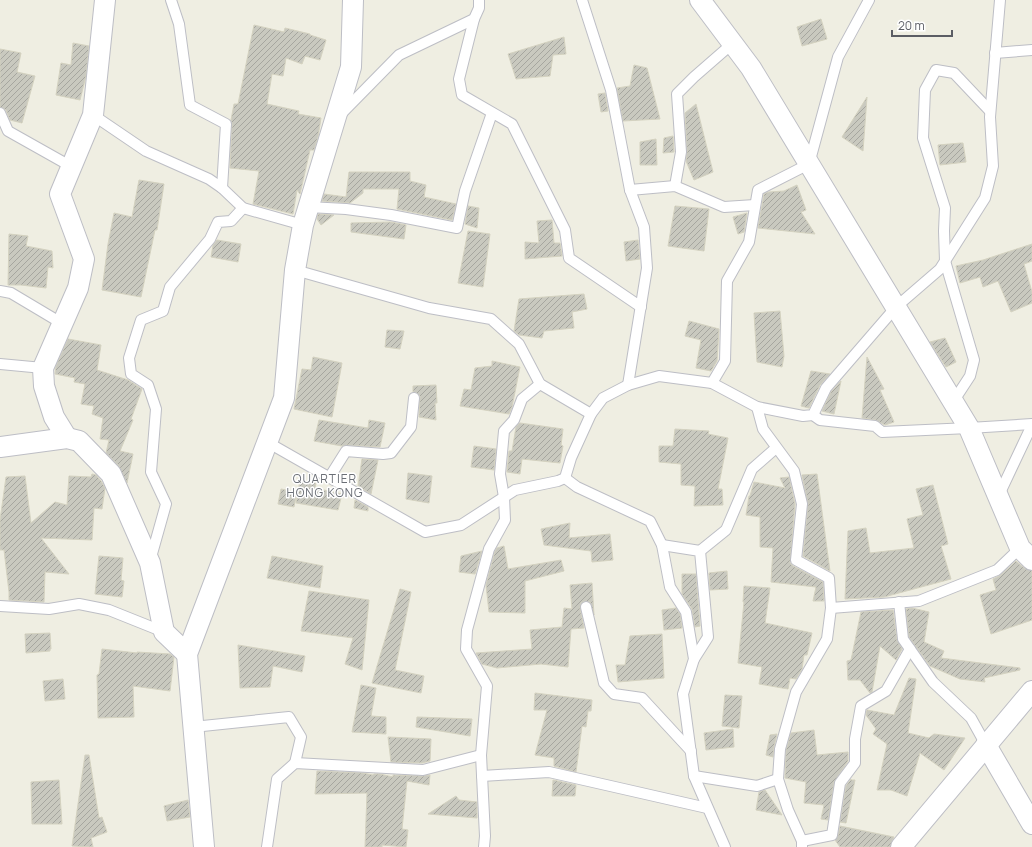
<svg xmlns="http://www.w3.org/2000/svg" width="1032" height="847" viewBox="0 0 1032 847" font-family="Manrope,sans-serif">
<defs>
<pattern id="building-hatch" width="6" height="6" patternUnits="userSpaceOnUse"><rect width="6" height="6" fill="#c9c9bf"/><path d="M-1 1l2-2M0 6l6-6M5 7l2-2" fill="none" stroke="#a6a69f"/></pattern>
</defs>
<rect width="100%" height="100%" fill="#efeee2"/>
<g fill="url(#building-hatch)" stroke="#d4d2c0">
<polygon points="821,19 827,39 802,46 797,27"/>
<polygon points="254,25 284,32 285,28 310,34 310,35 326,40 320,60 305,56 302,64 286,58 283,76 272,74 267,104 299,111 298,114 321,118 318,137 314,150 310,150 300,194 297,190 293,214 253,204 259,171 230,168 232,124 231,120 234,104 238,104"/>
<polygon points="564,37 566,54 553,55 550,76 516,79 508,54"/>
<polygon points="73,43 89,46 86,76 80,100 56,95 61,63 71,65"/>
<polygon points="0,49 21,53 17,72 35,76 22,123 10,120 6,110 0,107"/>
<polygon points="634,65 647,68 660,119 623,121 617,88 630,86"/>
<polygon points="605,93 608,111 601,112 598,94"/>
<polygon points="867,97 863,151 842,137"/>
<polygon points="696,104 713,172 694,180 686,161 687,152 685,113"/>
<polygon points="673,136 674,152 663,153 664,138"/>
<polygon points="656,139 657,165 640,165 640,142"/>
<polygon points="961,143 963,143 966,162 940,165 938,145"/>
<polygon points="349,172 410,172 410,181 426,185 424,197 456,204 452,220 397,209 399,189 363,189 363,193 350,203 322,201 324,194 346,197"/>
<polygon points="139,180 164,184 157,230 155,230 141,297 102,290 108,244 114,213 132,217"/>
<polygon points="797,185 806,210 801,212 815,234 758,228 764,194 769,192 784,191"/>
<polygon points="468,206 479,208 477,228 465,224"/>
<polygon points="675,206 709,209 704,251 668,246"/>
<polygon points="747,213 744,232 738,234 733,217"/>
<polygon points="318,214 334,215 321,225 317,219"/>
<polygon points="552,220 554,243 560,243 562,256 525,259 525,242 539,243 537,221"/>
<polygon points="391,222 406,225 404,239 351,232 351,223"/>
<polygon points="468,231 490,234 483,287 458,283"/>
<polygon points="9,234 28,236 26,246 52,251 53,268 48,267 46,288 21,285 8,285"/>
<polygon points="217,240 241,244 238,262 211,257 213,245"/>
<polygon points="638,240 640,259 626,261 624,242"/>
<polygon points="1032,244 1032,261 1024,264 1032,292 1032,303 1011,312 998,281 983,287 980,277 960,283 956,266 983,260"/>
<polygon points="584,294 587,309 572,312 574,328 544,331 542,338 519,335 514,331 519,299"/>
<polygon points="780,311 784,356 782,367 757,362 754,313"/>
<polygon points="689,321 719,329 717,361 711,371 696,368 701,340 685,336"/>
<polygon points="387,330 404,331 400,349 385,347"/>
<polygon points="945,338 956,362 946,367 930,342"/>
<polygon points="68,339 101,345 97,370 128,380 142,389 131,419 133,420 120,451 133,454 127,483 119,466 106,453 109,440 100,439 103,418 92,414 94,406 81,404 85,384 74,382 75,378 55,374 56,366"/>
<polygon points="313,357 342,363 332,417 294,409 302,369 311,370"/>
<polygon points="867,357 884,389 880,390 894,422 885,425 876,420 862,418"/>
<polygon points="492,361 520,367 512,407 509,414 460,406 464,389 471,390 475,368 492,366"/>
<polygon points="811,371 830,374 820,385 809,408 801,406"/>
<polygon points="841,381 834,414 822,411 831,392"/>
<polygon points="436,385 437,403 435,403 436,420 419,417 420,396 417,393 413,392 413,386"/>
<polygon points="319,420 368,428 369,420 385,423 380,447 347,445 342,446 314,441"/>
<polygon points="520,423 563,429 561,445 563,446 560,463 522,459 520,474 507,472 509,451 512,451 516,427"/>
<polygon points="675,429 709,431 708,434 728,438 718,489 722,489 723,505 694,506 695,486 681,485 681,464 659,462 659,446 673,446"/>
<polygon points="474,446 496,449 494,470 471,467"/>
<polygon points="362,459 378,460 371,494 358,486"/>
<polygon points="408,473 432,476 429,503 406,499"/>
<polygon points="92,474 96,475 101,481 105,488 102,509 94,508 92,540 41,538 69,574 45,572 44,602 9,600 9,592 4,550 0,550 0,520 6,477 25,476 31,523 55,502 67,505 69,476 91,477"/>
<polygon points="817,474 819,489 830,571 803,556 808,504 802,475"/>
<polygon points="789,477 795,504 790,563 793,566 823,582 824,601 813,601 816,587 771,582 773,548 760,547 760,517 746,515 749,496 750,496 754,482 785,488 780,478"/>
<polygon points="300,480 316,483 315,488 342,494 338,510 296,503"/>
<polygon points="933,485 948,544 941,546 951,579 884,597 845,599 848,531 866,528 870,553 914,548 907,519 923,515 916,489"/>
<polygon points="281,489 297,492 294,507 278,504"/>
<polygon points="355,500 368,507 368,511 354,508"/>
<polygon points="570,523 569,538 610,534 613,560 592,562 591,551 544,545 541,529"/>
<polygon points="504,546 508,569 561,560 564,571 525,581 525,613 489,612 486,585 495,551 497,548"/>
<polygon points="482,551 475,574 459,572 461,556"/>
<polygon points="99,556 123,558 121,580 124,581 122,597 95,594"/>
<polygon points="272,556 323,566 320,588 267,578"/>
<polygon points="1016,561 1024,568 1032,571 1032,620 991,634 980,595 996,590 993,579 1001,575"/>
<polygon points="727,571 728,589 710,590 709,573"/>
<polygon points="682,574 696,574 700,626 695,627 692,609 682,594"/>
<polygon points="592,583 594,615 590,602 585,601 581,603 580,608 584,628 571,629 568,667 541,664 497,668 482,664 476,653 532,649 530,630 562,627 564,608 572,609 570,585"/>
<polygon points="744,586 770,588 765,623 812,633 807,655 804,655 802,669 796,679 790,678 788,689 759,684 762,667 738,663 744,602 743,602"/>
<polygon points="400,589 411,592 395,670 424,676 421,693 372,683"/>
<polygon points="309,591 369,600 362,670 345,664 353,638 301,631"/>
<polygon points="676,608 680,614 682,628 664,630 662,610"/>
<polygon points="912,608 929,612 924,642 944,651 941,658 1020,668 1020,670 984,678 985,682 960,679 930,666 909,637 906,609"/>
<polygon points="893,610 897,640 902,649 896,660 880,646 872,692 870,693 860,680 848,680 847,661 851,660 861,612"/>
<polygon points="50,633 51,649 50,649 50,651 26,653 25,634"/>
<polygon points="662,634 664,678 618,682 616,665 625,665 630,636"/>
<polygon points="238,645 305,656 302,672 273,666 270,687 240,688"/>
<polygon points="102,649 137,653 137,652 170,654 174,657 170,691 133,686 134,717 98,718 97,675 99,674"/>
<polygon points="909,678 916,679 908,733 929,738 934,734 965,738 944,770 920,753 907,796 891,790 877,790 887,744 873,734 876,729 866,715 867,710 894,715"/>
<polygon points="63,679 65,699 45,701 43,681"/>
<polygon points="361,685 376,688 371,716 386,717 386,734 352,732"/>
<polygon points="535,693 592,700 591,711 588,711 586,727 582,726 576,772 554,766 554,758 535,755 547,710 534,710"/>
<polygon points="725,695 742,696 739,728 722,726"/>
<polygon points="417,717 472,719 470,736 416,727"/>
<polygon points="733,729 734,747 706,750 704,733"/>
<polygon points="814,730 817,755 848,752 848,761 834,782 828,820 821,819 824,805 804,803 806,782 785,778 786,750 791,733"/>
<polygon points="777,734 774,747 773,757 766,755 770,735"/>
<polygon points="388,737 431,739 430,761 422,763 391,762"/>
<polygon points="85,755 89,755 99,818 102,817 107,832 91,838 93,847 72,846"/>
<polygon points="317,771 363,773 373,775 374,774 380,774 393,777 393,775 423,776 430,775 429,785 407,781 402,829 408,830 406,847 382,845 382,847 365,847 367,793 315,794"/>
<polygon points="851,779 851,780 855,780 846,823 840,822 846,786"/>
<polygon points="59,780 62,824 32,824 31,782"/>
<polygon points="553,780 576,785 575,796 552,796"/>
<polygon points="765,790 782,815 756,810 759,792"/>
<polygon points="456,796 459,800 477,802 477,818 428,814"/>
<polygon points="188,800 190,817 167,821 164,806"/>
<polygon points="840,826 894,837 890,847 840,847 835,840 838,836"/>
</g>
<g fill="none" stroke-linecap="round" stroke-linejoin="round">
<defs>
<g id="service">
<polyline points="171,0 179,24 190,105 226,124 222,188"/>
<polyline points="582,0 611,90 630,190 644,227 647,268 628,385"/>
<polyline points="474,19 459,79 462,95 512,124 565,230 569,258 641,307"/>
<polyline points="995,53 1032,50"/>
<polyline points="0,113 8,131 72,167"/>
<polyline points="341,114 399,55 474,19 479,8 479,0"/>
<polyline points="93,115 146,151 209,179 222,188 243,208 303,225"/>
<polyline points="675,186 681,152 677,94 694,77 733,43"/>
<polyline points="630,190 675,186 724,207 755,205"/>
<polyline points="308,207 346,209 391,215 457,228 465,191 492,113"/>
<polyline points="295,270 429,308 491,319 519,344 540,384 591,414"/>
<polyline points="0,291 11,293 63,324"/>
<polyline points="0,364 43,368"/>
<polyline points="712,383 725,361 727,281 749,242 758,190 809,164 838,57 869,0"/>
<polyline points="953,402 970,376 974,360 945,261 944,231 945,208 923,138 925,90 936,70 954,73 990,111"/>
<polyline points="757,407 763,429 794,471 802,504 796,560 829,578 831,608 827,639 796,692 780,749 778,779 788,810 802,841 802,847"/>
<polyline points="813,415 820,420 875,426 882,432 969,428 1032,424"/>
<polyline points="267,442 425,532 461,525 515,490 558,481 565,478 571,458 591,414 603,398 628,385 659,376 712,383 757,407 803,416 813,415 826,388 896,307 940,269 985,198 993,166 990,117 1000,0"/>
<polyline points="329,478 346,451 383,454 391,453 411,427 414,398"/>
<polyline points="565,478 577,487 650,521 662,545 670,587 686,612 694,659 683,694 694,776 725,847"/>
<polyline points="998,497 1032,425"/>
<polyline points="662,545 700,551 708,637 694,659"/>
<polyline points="700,551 726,530 752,469 776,448"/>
<polyline points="150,561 166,504 151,472 156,409 148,385 131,374 129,358 141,320 163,311 170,287 210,239 218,222 231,221 243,208"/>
<polyline points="899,602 903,639 933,682 971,718 986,745"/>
<polyline points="0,606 49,609 79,604 109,610 164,632"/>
<polyline points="586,607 604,683 614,694 642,698 691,751"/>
<polyline points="831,608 919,601 997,570 1020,548"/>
<polyline points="193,727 289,717 301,737 295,763"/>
<polyline points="482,776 549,772 707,808"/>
<polyline points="694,776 757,786 778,779"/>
<polyline points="802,841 832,835 840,783 855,763 855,739 861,706 886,691 910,649"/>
<polyline points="267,847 277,779 295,763 423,770 481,755"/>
<polyline points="484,847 485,836 481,755 487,686 466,649 467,630 489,549 505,520 504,497 500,474 504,431 514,420 522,399 540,384"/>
</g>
<g id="minor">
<polyline points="700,0 751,68 969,428 1020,548 1032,560"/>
<polyline points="67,438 54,417 44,386 43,368 78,288 84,259 60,194 93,115 105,0"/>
<polyline points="0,447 67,438 79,441 111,474 150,563 164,632 187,654"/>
<polyline points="986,745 1032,824"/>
<polyline points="204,847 187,654 284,398 295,270 303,225 351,67 353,0"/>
<polyline points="901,847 1032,691"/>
</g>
</defs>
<use href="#service" stroke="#bdbec5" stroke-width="12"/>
<use href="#minor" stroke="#bdbec5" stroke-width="22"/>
<use href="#service" stroke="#fff" stroke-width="10"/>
<use href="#minor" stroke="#fff" stroke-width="20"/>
</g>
<g text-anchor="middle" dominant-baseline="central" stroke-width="3" stroke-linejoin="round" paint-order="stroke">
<g font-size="12" letter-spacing="1" fill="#6b6f76" stroke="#fff">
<text x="325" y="478">QUARTIER<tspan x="325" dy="14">HONG KONG</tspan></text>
</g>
</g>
<path d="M892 30v6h60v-6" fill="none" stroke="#5b5d64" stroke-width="2"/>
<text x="898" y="30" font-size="12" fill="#5b5d64" stroke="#ffffff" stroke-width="3" paint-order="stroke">20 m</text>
</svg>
